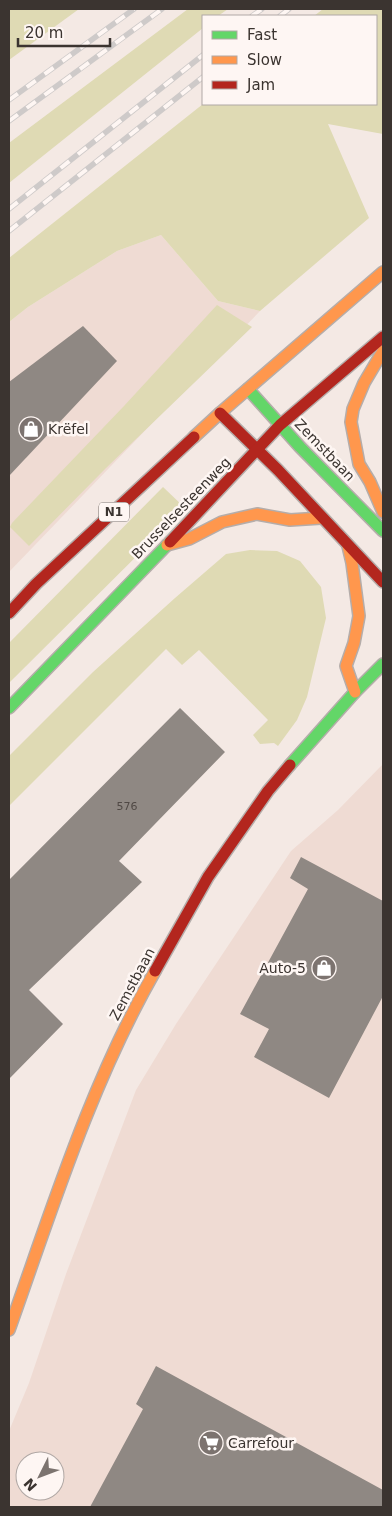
<svg xmlns="http://www.w3.org/2000/svg" width="392" height="1516" viewBox="0 0 392 1516" font-family="'DejaVu Sans',sans-serif">
<rect width="100%" height="100%" fill="#f4e9e4"/>
<g fill="#efdbd3" fill-rule="evenodd">
<polygon points="161,235 218,301 260,311 9,572 9,322 28,307 117,251"/>
<path d="M383,764V1507H9V1431L29,1383L66,1274L136,1090L176,1024L291,851L338,810ZM25,1461H55V1491H25Z"/>
</g>
<g fill="#dfdab4">
<polygon points="9,9 79,9 9,60"/>
<polygon points="188,9 228,9 218,16 203,16 203,28 9,183 9,143"/>
<polygon points="323,9 383,9 383,134 328,124 369,218 260,311 218,301 161,235 117,251 28,307 9,322 9,258 203,104 376,104 376,16 314,16"/>
<polygon points="217,305 252,327 106,468 29,546 10,527 12,523 124,406"/>
<polygon points="163,487 185,508 9,683 9,643"/>
<polygon points="250,550 277,551 300,561 321,587 326,618 307,697 297,720 278,746 274,743 260,744 253,735 268,720 199,650 182,665 166,649 9,806 9,756 93,672 175,598 226,554"/>
</g>
<g fill="#8f8883">
<polygon points="83,326 117,361 9,476 9,382"/>
<polygon points="180,708 225,752 119,861 142,882 29,990 63,1024 9,1079 9,880"/>
<polygon points="301,857 383,901 383,996 329,1098 254,1057 269,1029 240,1014 308,889 290,878"/>
<polygon points="156,1366 383,1490 383,1507 90,1507 143,1409 136,1404"/>
</g>
<g fill="none" stroke-linecap="round" stroke-linejoin="round">
<defs>
<g id="fast">
<polyline points="248,389 300,447 383,531"/>
<polyline points="9,708 170,542"/>
<polyline points="290,765 355,692 383,664"/>
</g>
<g id="slow">
<polyline points="383,351 364,383 353,409 351,422 359,464 370,482 383,512"/>
<polyline points="194,437 220,413 383,272"/>
<polyline points="167,545 189,539 222,522 257,514 290,520 321,518"/>
<polyline points="348,546 352,563 359,616 354,643 346,666 355,692"/>
<path d="M9,1330C52,1209 91,1083 155,971"/>
</g>
<g id="jam">
<polyline points="220,413 278,470 383,582"/>
<polyline points="170,542 280,425 383,337"/>
<polyline points="9,613 36,584 194,437"/>
<polyline points="155,971 208,877 268,791 290,765"/>
</g>
</defs>
<use href="#fast" stroke="#b5adaa" stroke-width="14"/>
<use href="#slow" stroke="#b5adaa" stroke-width="14"/>
<use href="#jam" stroke="#b5adaa" stroke-width="14"/>
<use href="#fast" stroke="#63d668" stroke-width="11"/>
<use href="#slow" stroke="#ff974d" stroke-width="11"/>
<use href="#jam" stroke="#b3261e" stroke-width="11"/>
<defs>
<g id="rail">
<polyline points="252,16 262,9"/>
<polyline points="280,16 289,9"/>
<polyline points="9,100 134,9"/>
<polyline points="9,121 162,9"/>
<polyline points="9,209 203,55"/>
<polyline points="9,231 203,77"/>
</g>
</defs>
<use href="#rail" stroke="#cecac9" stroke-width="5.5"/>
<use href="#rail" stroke="#fef6f3" stroke-width="4" stroke-dasharray="11" stroke-linecap="butt"/>
</g>
<defs>
<symbol id="shop-disc" viewBox="-11 -11 22 22"><circle r="9.5" fill="#7c736f" stroke="#fef6f3"/><path d="M-5-2.5h2.3a2.7 3.5 0 0 1 5.4 0H5L5.5 6h-11ZM-1.5-2.5h3a1.5 2.3 0 0 0-3 0Z" fill="#fff"/></symbol>
<symbol id="supermarket-disc" viewBox="-11 -11 22 22"><circle r="9.5" fill="#7c736f" stroke="#fef6f3"/><path d="M-6-5.5h2.5l.6 2H6L4.5 2H-2.5L-4.4-4H-6ZM-1.5 3.2a1.3 1.3 0 1 0 .1 0ZM3 3.2a1.3 1.3 0 1 0 .1 0Z" fill="#fff"/></symbol>
</defs>
<g fill-rule="evenodd">
<use href="#shop-disc" x="17" y="415" width="28" height="28"/>
<use href="#shop-disc" x="310" y="954" width="28" height="28"/>
<use href="#supermarket-disc" x="197" y="1429" width="28" height="28"/>
</g>
<g text-anchor="middle" dominant-baseline="central" stroke-width="5" stroke-linejoin="round" paint-order="stroke">
<g font-size="11" fill="#504945">
<text x="127" y="806">576</text>
</g>
<rect fill="#fef6f3" stroke="#766e6a" stroke-width="1" x="99" y="502.5" width="30" height="19" rx="4"/>
<g font-size="12" font-weight="bold" fill="#3b3430">
<text x="114" y="512">N1</text>
</g>
<g font-size="14" fill="#3b3430" stroke="#fef6f3" text-anchor="start">
<text x="48" y="429">Krëfel</text>
<text x="306" y="968" text-anchor="end">Auto-5</text>
<text x="228" y="1443">Carrefour</text>
</g>
<g font-size="14" fill="#3b3430" stroke="#fef6f3">
<text transform="translate(325 450) rotate(46)">Zemstbaan</text>
<text transform="translate(181 508) rotate(-46)">Brusselsesteenweg</text>
<text transform="translate(132 984) rotate(-62)">Zemstbaan</text>
</g>
</g>
<rect width="392" height="1516" fill="none" stroke="#3b3430" stroke-width="20"/>
<rect x="202" y="15" width="175" height="90" fill="#fef6f3" stroke="#b0a8a5"/>
<rect x="212" y="31" width="25" height="8" fill="#63d668" stroke="#b0a8a5"/>
<text x="247" y="40" font-size="15" fill="#3b3430">Fast</text>
<rect x="212" y="56" width="25" height="8" fill="#ff974d" stroke="#b0a8a5"/>
<text x="247" y="65" font-size="15" fill="#3b3430">Slow</text>
<rect x="212" y="81" width="25" height="8" fill="#b3261e" stroke="#b0a8a5"/>
<text x="247" y="90" font-size="15" fill="#3b3430">Jam</text>
<g transform="translate(40 1476) rotate(228)"><circle r="24" fill="#fef6f3" stroke="#b0a8a5"/>
<path d="M0-4L9 19L0 12L-9 19Z" fill="#7c736f"/>
<text y="-8" font-size="14" font-weight="bold" text-anchor="middle" fill="#3b3430">N</text>
</g>
<path d="M18 38v8h92v-8" fill="none" stroke="#3b3430" stroke-width="2.5"/>
<text x="25" y="38" font-size="15" fill="#3b3430" stroke="#fef6f3" stroke-width="4" paint-order="stroke">20 m</text>
</svg>
